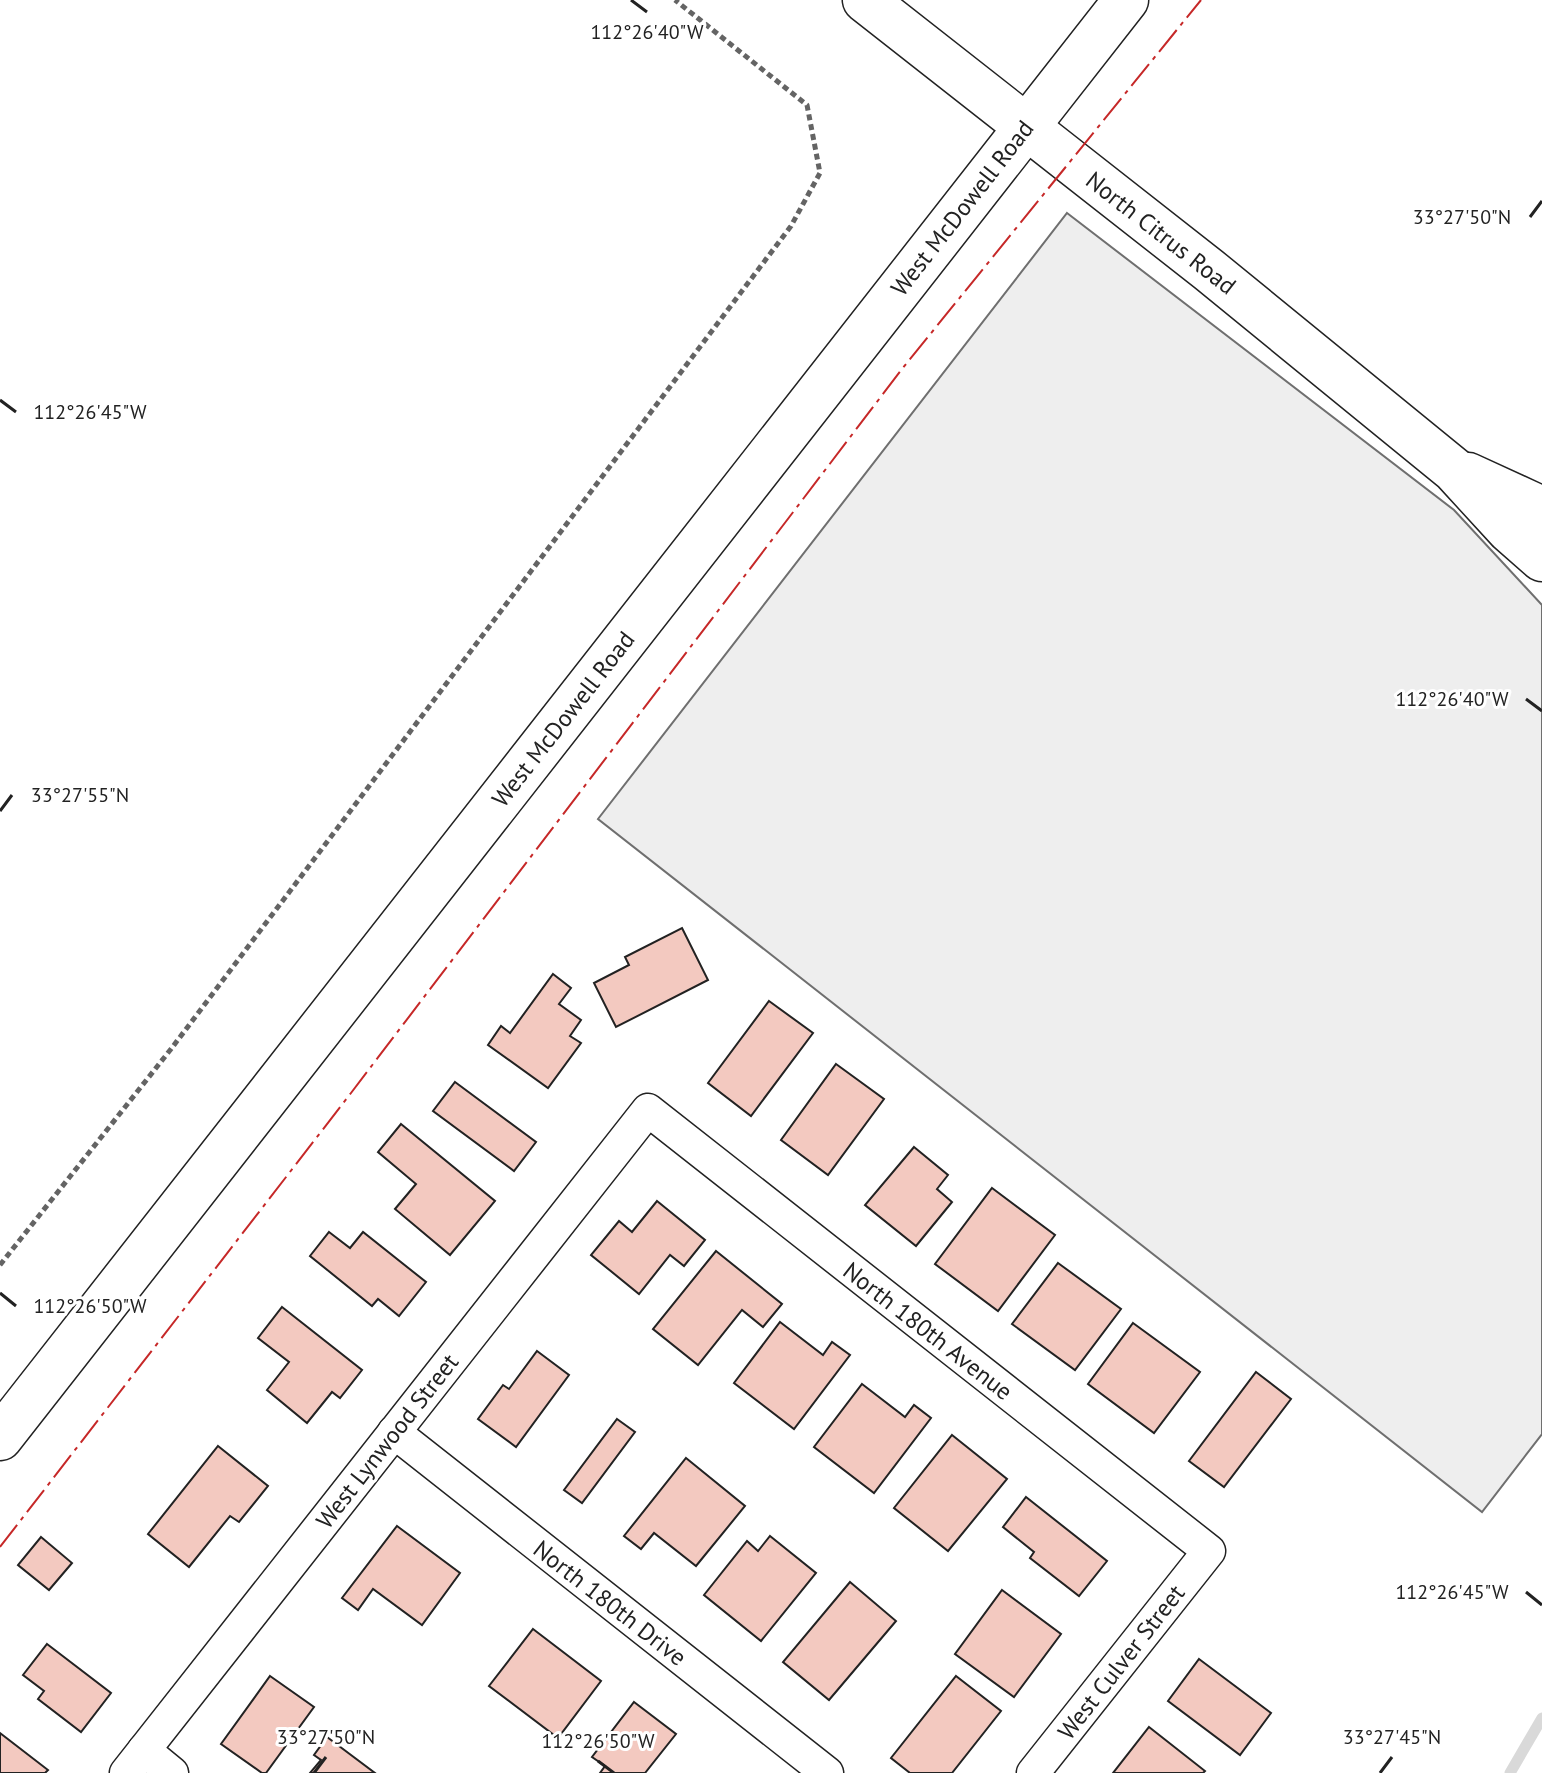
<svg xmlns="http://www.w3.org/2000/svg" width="1542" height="1773" viewBox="0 0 1542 1773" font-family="'PT Sans',sans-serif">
<rect width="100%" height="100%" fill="#fff"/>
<polygon fill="#eee" stroke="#6f6f6f" stroke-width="2" points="1067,213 1454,510 1542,605 1542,1434 1482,1512 598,819"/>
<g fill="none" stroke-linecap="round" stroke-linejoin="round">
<polyline stroke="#d9d9d9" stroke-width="11" points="1510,1773 1542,1718"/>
</g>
<g fill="#f3c9c0" stroke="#222" stroke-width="2">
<polygon points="682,928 708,980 616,1027 594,983 629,965 625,957"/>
<polygon points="553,974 571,988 559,1004 581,1020 570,1036 581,1043 548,1088 488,1045 501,1026 510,1033"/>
<polygon points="769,1001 813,1033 751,1116 708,1083"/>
<polygon points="836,1064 884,1099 828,1175 781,1140"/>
<polygon points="455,1082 536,1142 514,1171 433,1111"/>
<polygon points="401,1124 495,1201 450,1255 395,1209 416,1184 378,1152"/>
<polygon points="914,1147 948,1175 937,1189 952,1202 916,1246 865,1205"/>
<polygon points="992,1188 1055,1235 998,1311 935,1264"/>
<polygon points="657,1201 705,1240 684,1266 670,1255 639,1294 591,1255 619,1221 632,1232"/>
<polygon points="329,1232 350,1248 363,1232 426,1282 399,1316 378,1299 372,1306 310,1256"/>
<polygon points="716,1251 782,1304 763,1327 742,1310 698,1365 653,1329"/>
<polygon points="1058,1263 1121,1309 1075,1370 1012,1324"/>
<polygon points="282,1307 362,1370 340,1398 332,1392 307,1423 267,1390 289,1362 258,1338"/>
<polygon points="780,1322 823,1355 832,1342 850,1355 794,1429 734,1383"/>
<polygon points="1133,1323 1200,1372 1154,1433 1088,1384"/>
<polygon points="537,1351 569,1375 516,1447 478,1419 503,1385 509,1389"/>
<polygon points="1256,1372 1291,1399 1224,1487 1189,1461"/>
<polygon points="862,1384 905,1417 914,1405 931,1418 874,1493 814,1447"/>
<polygon points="617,1419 635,1432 582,1503 564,1490"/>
<polygon points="952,1435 1007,1479 948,1551 894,1508"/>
<polygon points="218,1446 268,1486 239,1522 230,1516 189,1567 148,1534"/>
<polygon points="686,1458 745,1506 696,1566 654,1533 641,1549 624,1536"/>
<polygon points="1026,1497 1107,1561 1079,1596 1030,1558 1034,1552 1003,1527"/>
<polygon points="397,1526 460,1573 422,1625 373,1589 358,1610 342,1598"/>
<polygon points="770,1536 816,1573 761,1641 704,1595 747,1541 758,1551"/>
<polygon points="41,1537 72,1563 49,1590 18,1565"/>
<polygon points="850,1582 896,1621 829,1700 783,1662"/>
<polygon points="1002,1590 1061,1634 1014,1697 955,1654"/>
<polygon points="533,1629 601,1681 558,1738 489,1686"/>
<polygon points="47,1644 111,1693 81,1732 38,1699 44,1691 23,1675"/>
<polygon points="1199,1659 1271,1713 1240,1755 1168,1701"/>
<polygon points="270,1676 314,1707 266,1773 262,1773 221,1744"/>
<polygon points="956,1676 1001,1711 952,1773 910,1773 891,1758"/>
<polygon points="634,1702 676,1734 645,1773 600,1773 605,1766 592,1757"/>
<polygon points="1149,1727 1205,1771 1203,1773 1113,1773"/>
<polygon points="0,1733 48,1770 45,1773 0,1773"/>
<polygon points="327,1737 375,1773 310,1773 321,1760 314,1755"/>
</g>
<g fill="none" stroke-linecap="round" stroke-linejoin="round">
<defs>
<g id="minor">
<polyline points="394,1432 827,1773"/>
<polyline points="144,1750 172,1773"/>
<polyline points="126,1773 648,1110 1209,1551 1033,1773"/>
</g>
<g id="secondary">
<polyline points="865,0 1209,270 1454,470 1509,530 1542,559"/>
<polyline points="1468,475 1542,509"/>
<polyline points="0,1438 1126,0"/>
</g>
</defs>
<use href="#minor" stroke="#222" stroke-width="35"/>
<use href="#secondary" stroke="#222" stroke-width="47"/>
<polyline stroke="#646464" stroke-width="5" stroke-dasharray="6 4" stroke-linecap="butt" points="0,1265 171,1049 791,226 820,173 807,105 675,0"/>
<use href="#minor" stroke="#fff" stroke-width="32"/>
<use href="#secondary" stroke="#fff" stroke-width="44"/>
<polyline stroke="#c62828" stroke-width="2" stroke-dasharray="28 6 4 6" stroke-linecap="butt" points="0,1547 351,1093 902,369 1201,0"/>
</g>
<path fill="none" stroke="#222" stroke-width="3" d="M631,0L647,12M1530,217L1542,201M0,400L16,412M1526,699L1542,711M0,811L12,795M0,1293L16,1306M1526,1592L1542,1605M598,1761L614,1773M314,1773L326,1757M1380,1773L1392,1757"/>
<g text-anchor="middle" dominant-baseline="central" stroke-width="6" stroke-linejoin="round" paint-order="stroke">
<g font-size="24" fill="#222" stroke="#fff">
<text transform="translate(962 208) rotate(-52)">West McDowell Road</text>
<text transform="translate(1161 233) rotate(38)">North Citrus Road</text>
<text transform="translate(563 719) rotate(-52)">West McDowell Road</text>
<text transform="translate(928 1331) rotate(38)">North 180th Avenue</text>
<text transform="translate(387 1441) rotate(-52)">West Lynwood Street</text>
<text transform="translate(610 1603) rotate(38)">North 180th Drive</text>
<text transform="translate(1121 1662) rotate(-52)">West Culver Street</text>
</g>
</g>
<g font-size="20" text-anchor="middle" fill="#222" stroke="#fff" stroke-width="6" stroke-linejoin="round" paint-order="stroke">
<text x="647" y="39">112°26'40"W</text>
<text x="1462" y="224">33°27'50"N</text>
<text x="90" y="419">112°26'45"W</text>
<text x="1452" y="706">112°26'40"W</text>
<text x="80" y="802">33°27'55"N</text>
<text x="90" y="1313">112°26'50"W</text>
<text x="1452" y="1599">112°26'45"W</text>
<text x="326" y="1744">33°27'50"N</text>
<text x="1392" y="1744">33°27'45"N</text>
<text x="598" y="1748">112°26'50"W</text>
</g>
</svg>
